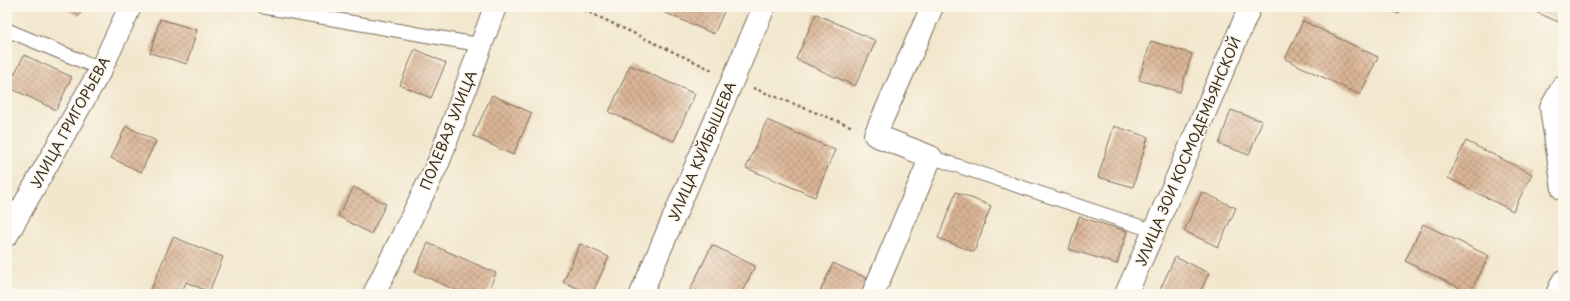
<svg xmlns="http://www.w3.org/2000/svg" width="1570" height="301" viewBox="0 0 1570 301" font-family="'Playpen Sans',sans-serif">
<defs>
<pattern id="building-cross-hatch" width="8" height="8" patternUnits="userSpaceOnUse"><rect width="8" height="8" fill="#dab596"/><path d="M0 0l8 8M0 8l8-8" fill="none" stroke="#b2937a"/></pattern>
</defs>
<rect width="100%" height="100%" fill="#fbf7ec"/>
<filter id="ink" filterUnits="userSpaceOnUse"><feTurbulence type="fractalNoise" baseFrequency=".025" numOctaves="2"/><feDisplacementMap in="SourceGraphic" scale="8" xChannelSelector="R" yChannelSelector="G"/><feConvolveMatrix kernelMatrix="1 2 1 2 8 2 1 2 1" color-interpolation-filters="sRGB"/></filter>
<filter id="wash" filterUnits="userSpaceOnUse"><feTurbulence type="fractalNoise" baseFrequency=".012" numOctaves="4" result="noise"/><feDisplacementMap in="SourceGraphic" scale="16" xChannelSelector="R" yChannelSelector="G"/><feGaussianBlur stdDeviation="0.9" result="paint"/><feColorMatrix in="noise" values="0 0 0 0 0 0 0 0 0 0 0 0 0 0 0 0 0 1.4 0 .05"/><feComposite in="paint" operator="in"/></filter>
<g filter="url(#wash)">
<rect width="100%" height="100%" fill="#f2e6cc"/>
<g id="blocks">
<g fill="url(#building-cross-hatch)">
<polygon points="60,7 83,7 79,16"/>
<polygon points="652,7 726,7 714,34"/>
<polygon points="1382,7 1402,7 1399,14"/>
<polygon points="1538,7 1563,7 1563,24 1536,12"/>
<polygon points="816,14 876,41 855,86 796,59"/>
<polygon points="160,19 197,30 187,64 150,53"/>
<polygon points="1303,21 1378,57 1360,95 1285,59"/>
<polygon points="1151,41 1192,54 1180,92 1139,80"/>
<polygon points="415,49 446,63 431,98 400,85"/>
<polygon points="24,55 72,77 56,110 8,87"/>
<polygon points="630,65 695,94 674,141 609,112"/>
<polygon points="492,95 532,113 513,155 473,136"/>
<polygon points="1231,110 1262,121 1249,155 1219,144"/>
<polygon points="767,120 835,150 815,197 746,168"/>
<polygon points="126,126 156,141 141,172 111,158"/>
<polygon points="1114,126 1148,137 1133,187 1098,177"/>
<polygon points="1466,141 1532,174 1513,211 1448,178"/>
<polygon points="354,187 386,204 371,234 338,216"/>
<polygon points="956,192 991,206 974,252 938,238"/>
<polygon points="1202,192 1236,208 1218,247 1184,231"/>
<polygon points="1079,217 1127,231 1117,264 1069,249"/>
<polygon points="1423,224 1489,256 1470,293 1405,261"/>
<polygon points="173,237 223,257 209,292 186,282 181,294 149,294"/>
<polygon points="428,243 496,273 487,294 464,294 415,272"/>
<polygon points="580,244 609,257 592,294 563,282"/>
<polygon points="712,245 755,266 741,294 688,294"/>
<polygon points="1175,257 1209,273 1199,294 1158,294"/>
<polygon points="833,263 870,280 863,294 819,294"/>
</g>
</g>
</g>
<g filter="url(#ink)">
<use href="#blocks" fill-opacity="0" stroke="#7b6c5b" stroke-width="1"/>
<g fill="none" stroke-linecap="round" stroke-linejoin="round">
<defs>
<g id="lane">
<polyline points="264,7 481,45"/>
<polyline points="7,30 101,69"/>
<polyline points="931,157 1154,231"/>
</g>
<g id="street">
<polyline points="1563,86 1551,108 1563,189"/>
<polyline points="7,235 101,69 130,7"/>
<polyline points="374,294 439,161 495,7"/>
<polyline points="641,294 764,7"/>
<polyline points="873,294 931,157 875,135 932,7"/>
<polyline points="1126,294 1154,231 1250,7"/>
<polyline points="1557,294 1563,281"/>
</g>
</defs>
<use href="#lane" stroke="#7b6c5b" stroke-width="15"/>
<use href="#street" stroke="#7b6c5b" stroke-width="24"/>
<g stroke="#7b6c5b" stroke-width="2.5" stroke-dasharray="3 3" stroke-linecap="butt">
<polyline points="584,10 712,70"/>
<polyline points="753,88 853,127"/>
</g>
<use href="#lane" stroke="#fff" stroke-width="13"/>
<use href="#street" stroke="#fff" stroke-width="22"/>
</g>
</g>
<g text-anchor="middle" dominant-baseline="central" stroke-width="3.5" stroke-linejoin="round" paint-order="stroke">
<g font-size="14" fill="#3b2a1e" stroke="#fbf7ec">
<text transform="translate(70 122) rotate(-61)">УЛИЦА ГРИГОРЬЕВА</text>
<text transform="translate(448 130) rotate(-68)">ПОЛЕВАЯ УЛИЦА</text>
<text transform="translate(702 151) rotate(-67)">УЛИЦА КУЙБЫШЕВА</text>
<text transform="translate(1188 151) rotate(-67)">УЛИЦА ЗОИ КОСМОДЕМЬЯНСКОЙ</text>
</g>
</g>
<rect width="1570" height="301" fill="none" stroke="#fbf7ec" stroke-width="24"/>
</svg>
